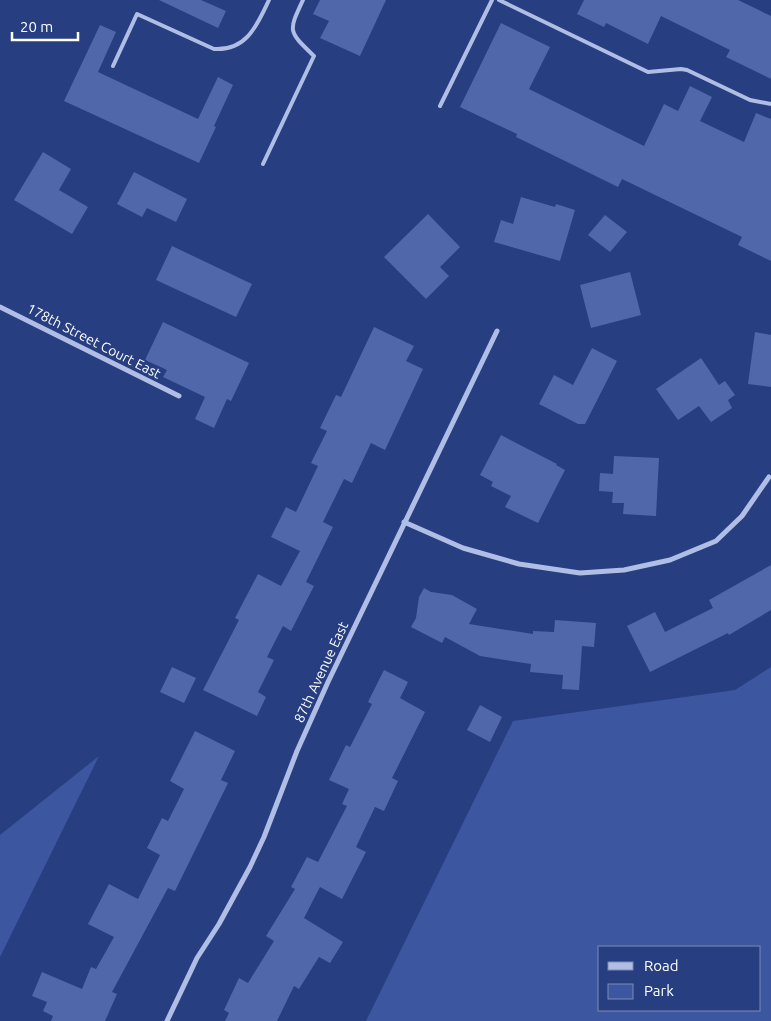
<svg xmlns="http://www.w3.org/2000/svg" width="771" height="1021" viewBox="0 0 771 1021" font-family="Ubuntu,sans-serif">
<rect width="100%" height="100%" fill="#273e81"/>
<g fill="#3c569f" fill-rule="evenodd">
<path d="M771,667V1021H366L513,721L735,690ZM760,947V1010H600V947Z"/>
<polygon points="99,756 0,957 0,835"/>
</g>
<g fill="#5067aa">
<polygon points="159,0 201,0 226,11 218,28"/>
<polygon points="320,0 386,0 360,56 320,38 329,21 313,14"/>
<polygon points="584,0 738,0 771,16 771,79 726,57 730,50 661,16 648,44 606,23 604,27 577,14"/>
<polygon points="501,23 550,47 529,89 644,146 664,104 678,111 690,86 712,97 700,121 744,142 756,113 771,119 771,261 738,245 742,237 622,179 618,187 516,137 517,134 460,107"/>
<polygon points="100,25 116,32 98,72 198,119 218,77 233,85 214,126 216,127 199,163 64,101"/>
<polygon points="43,152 71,169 59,190 88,207 72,234 14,200"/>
<polygon points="134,172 187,199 176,222 147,208 142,217 117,204"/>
<polygon points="521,197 555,207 556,204 575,210 560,261 494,242 501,220 513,224"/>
<polygon points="428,214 460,247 440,267 449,276 426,299 384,257"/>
<polygon points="605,215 627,232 610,252 588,235"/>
<polygon points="172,246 252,284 236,317 156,280"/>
<polygon points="630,272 641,315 591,328 580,285"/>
<polygon points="163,322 249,363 231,401 227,399 214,428 195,419 205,397 163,377 167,370 145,360"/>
<polygon points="374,327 414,346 406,361 423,369 385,450 371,443 352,483 344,479 323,522 333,527 306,582 314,586 291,631 283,626 267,657 274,660 258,692 266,697 257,716 203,690 239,620 235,618 258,574 281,586 300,551 271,537 286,507 296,512 318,466 311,463 327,431 320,428 336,395 341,397"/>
<polygon points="755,332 771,335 771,387 748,384"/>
<polygon points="592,348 617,361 585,424 578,424 539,404 554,375 573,385"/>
<polygon points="701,358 719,385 725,381 735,395 728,400 732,408 711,422 699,406 678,420 656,389"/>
<polygon points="501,435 557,464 556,465 565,470 538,523 505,507 511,496 491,486 493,482 480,475"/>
<polygon points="614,456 659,458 656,516 623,514 624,503 612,503 613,492 599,491 600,473 613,474"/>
<polygon points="771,565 771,610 729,635 728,633 650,672 627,626 655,612 665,632 713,608 709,600"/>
<polygon points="424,588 431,592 452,595 477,609 469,624 533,634 533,631 554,632 555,620 596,623 594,647 582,646 579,690 562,689 563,675 530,672 531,664 480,656 445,637 442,643 411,627 416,618 419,597"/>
<polygon points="172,667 196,678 184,703 160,692"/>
<polygon points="384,670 408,682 400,698 425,712 392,778 398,781 384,811 375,807 356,847 366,852 342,899 320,887 304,918 343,942 330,963 319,957 299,989 294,986 277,1021 225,1021 229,1013 224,1010 239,978 248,983 274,941 266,936 295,889 291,887 307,857 318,862 347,806 342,804 349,789 329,780 346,745 350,747 372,704 368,702"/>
<polygon points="480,705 502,717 490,742 467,730"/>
<polygon points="195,731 235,751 221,780 228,783 175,891 168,888 112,992 117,994 105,1021 51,1021 53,1016 43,1011 47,1002 32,996 42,972 82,989 91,967 96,969 114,937 88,924 109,884 138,899 160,855 147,848 162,818 168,821 184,789 170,781"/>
</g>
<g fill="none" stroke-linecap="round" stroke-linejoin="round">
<g stroke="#b0bee6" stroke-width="4">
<polyline points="499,0 648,72 681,69 687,70 750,100 771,104"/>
<path d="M113,66L137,14L214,49C247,51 257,25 269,0"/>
<polyline points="440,106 492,0"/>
<path d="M263,164L314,56C288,31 288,32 303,0"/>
</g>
<g stroke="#b0bee6" stroke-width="5">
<polyline points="0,307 179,396"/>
<polyline points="404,522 463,548 519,564 580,573 624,570 670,560 716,541 742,516 769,477"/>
<polyline points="167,1021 197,958 219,924 250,867 264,837 297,751 328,682 497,331"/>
</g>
</g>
<g text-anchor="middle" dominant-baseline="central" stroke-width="4.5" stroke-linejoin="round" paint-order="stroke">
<g font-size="14" fill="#fff" stroke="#273e81">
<text transform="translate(94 341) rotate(27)">178th Street Court East</text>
<text transform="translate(321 672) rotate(-65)">87th Avenue East</text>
</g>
</g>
<rect x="598" y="946" width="162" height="65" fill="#273e81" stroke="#7d8bb3"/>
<rect x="608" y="962" width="25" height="8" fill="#b0bee6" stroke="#7d8bb3"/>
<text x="644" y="971" font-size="15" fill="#ffffff">Road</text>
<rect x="608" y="984" width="25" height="15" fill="#3c569f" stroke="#7d8bb3"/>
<text x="644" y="996" font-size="15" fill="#ffffff">Park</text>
<path d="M12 32v8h66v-8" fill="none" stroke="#ffffff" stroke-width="2.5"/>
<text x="20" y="32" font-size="15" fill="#ffffff" stroke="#273e81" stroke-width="4" paint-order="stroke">20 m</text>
</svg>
